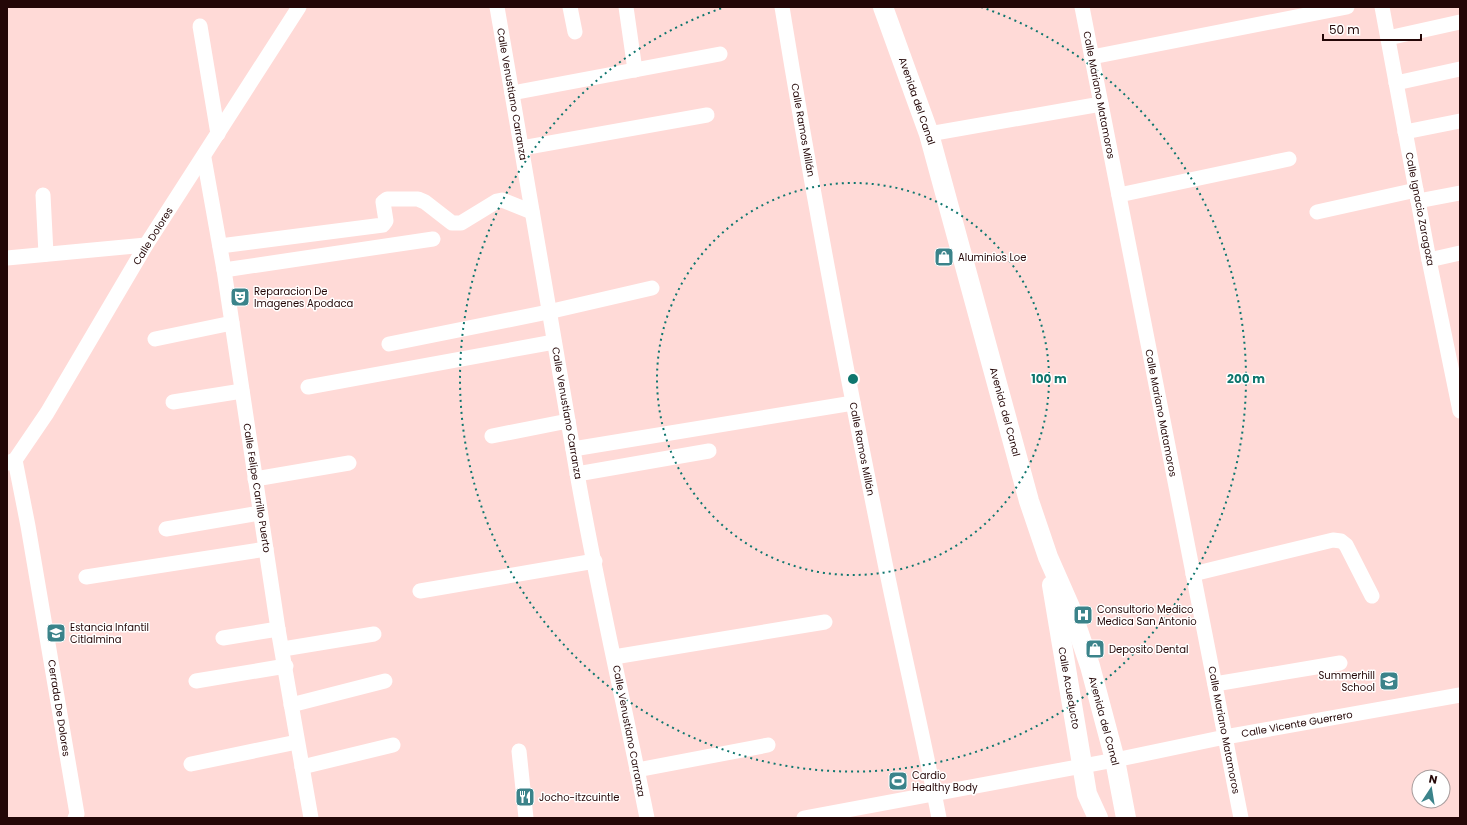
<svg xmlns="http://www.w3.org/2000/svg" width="1467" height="825" viewBox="0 0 1467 825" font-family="Poppins,sans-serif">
<rect width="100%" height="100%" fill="#ffdad7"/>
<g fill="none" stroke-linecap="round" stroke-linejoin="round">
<g stroke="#fff" stroke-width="15">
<path d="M497,7C524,162 550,317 577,473C597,588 624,703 647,818"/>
<polyline points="570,7 575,32"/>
<polyline points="626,7 635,70"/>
<path d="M782,7C811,185 844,361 880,538C898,631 921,724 939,818"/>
<polyline points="1082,7 1241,818"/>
<polyline points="1382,7 1429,260 1460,411"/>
<polyline points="200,26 218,134"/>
<polyline points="1388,38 1460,22"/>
<polyline points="1092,57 1347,7"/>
<polyline points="1396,83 1460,69"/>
<polyline points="512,93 720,54"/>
<polyline points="1405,132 1460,121"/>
<polyline points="929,134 1101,104"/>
<polyline points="522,148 707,115"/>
<polyline points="204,158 224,270 278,629 311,818"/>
<polyline points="43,195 46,254"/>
<polyline points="1119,195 1289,159"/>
<polyline points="1418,201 1460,193"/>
<polyline points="1317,212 1416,190"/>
<polyline points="220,246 383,225 386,221 383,202 387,199 418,199 425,202 452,223 461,223 497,201 502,200 532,212"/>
<polyline points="7,258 146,245"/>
<polyline points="1429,260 1460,253"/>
<polyline points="224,270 433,239"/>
<polyline points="155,339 232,323"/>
<polyline points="389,344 548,312 652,288"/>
<polyline points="308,387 554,342"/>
<polyline points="173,402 242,391"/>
<polyline points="492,436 568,421"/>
<polyline points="573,449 853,403"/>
<polyline points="15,460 28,526 77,814 75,818"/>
<polyline points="7,463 15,460 47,413 146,245 299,7"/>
<polyline points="577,474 709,451"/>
<polyline points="255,479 349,463"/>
<polyline points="166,529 260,513"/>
<polyline points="1193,574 1333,540 1341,541 1346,545 1372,596"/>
<polyline points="86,577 266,549"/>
<polyline points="420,591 595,561"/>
<polyline points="223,638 278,629"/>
<polyline points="283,649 374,634"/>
<polyline points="614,657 825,622"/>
<polyline points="196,681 286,666"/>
<polyline points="1215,684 1340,663"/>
<polyline points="291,705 385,681"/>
<polyline points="519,751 526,818"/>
<polyline points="191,764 297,742"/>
<polyline points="302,767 393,745"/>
<polyline points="637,770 768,745"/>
<polyline points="804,818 1115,760 1225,737 1460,695"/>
</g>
<g stroke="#fff" stroke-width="20">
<polyline points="883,7 929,134 1029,501 1048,557 1070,607 1090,666 1115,760 1126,818"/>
<polyline points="1052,585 1087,794 1098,818"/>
</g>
</g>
<g fill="none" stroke="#0f766e" stroke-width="2" stroke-dasharray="2 4">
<circle cx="853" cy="379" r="196"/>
<path d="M981 7A393 393 0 1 1 725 7"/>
</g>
<defs>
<symbol id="shop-square" viewBox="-11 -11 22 22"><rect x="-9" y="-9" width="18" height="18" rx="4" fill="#3b838a" stroke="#fff"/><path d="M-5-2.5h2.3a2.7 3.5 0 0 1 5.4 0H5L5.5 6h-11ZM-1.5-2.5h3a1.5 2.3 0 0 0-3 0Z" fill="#fff"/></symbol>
<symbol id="theatre-square" viewBox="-11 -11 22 22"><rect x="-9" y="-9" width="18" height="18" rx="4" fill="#3b838a" stroke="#fff"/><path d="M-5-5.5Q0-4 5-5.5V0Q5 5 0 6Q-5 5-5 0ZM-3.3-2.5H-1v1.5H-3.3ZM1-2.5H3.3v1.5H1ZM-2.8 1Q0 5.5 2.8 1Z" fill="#fff"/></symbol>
<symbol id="hospital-square" viewBox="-11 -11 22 22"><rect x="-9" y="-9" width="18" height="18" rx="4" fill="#3b838a" stroke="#fff"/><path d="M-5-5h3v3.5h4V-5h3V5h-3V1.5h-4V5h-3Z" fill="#fff"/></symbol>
<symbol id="school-square" viewBox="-11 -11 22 22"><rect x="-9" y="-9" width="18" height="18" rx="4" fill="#3b838a" stroke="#fff"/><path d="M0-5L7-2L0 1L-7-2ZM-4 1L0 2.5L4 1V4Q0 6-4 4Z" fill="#fff"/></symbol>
<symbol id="stadium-square" viewBox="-11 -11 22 22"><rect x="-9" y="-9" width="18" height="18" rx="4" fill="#3b838a" stroke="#fff"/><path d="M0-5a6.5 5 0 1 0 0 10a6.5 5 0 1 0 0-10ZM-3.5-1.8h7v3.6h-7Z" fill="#fff"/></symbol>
<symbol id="restaurant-square" viewBox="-11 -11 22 22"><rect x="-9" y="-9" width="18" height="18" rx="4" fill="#3b838a" stroke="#fff"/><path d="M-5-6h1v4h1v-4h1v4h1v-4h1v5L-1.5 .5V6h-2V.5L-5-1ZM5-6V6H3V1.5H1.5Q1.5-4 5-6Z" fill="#fff"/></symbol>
</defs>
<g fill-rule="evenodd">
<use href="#shop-square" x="933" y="246" width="22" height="22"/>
<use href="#theatre-square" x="229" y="286" width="22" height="22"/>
<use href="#hospital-square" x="1072" y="604" width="22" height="22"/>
<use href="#school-square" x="45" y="622" width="22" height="22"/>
<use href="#shop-square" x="1084" y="638" width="22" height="22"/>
<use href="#school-square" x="1378" y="670" width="22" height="22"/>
<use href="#stadium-square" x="887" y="770" width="22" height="22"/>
<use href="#restaurant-square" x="514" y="786" width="22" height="22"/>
</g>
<g text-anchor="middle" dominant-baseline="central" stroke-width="3" stroke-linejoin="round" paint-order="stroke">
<g font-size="10" fill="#240707" stroke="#fff">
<text transform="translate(512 94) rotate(80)">Calle Venustiano Carranza</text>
<text transform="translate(1099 95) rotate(79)">Calle Mariano Matamoros</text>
<text transform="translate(917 101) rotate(71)">Avenida del Canal</text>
<text transform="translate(803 130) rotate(80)">Calle Ramos Millán</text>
<text transform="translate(1420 209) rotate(79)">Calle Ignacio Zaragoza</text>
<text transform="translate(153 236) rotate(-58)">Calle Dolores</text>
<text transform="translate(1005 412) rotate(75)">Avenida del Canal</text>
<text transform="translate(567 413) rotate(80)">Calle Venustiano Carranza</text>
<text transform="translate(1161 413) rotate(79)">Calle Mariano Matamoros</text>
<text transform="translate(862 449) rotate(79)">Calle Ramos Millán</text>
<text transform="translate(257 488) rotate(81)">Calle Felipe Carrillo Puerto</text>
<text transform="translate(1069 688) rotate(80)">Calle Acueducto</text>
<text transform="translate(59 708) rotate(81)">Cerrada De Dolores</text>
<text transform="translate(1104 721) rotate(75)">Avenida del Canal</text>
<text transform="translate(1297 724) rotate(-10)">Calle Vicente Guerrero</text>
<text transform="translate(1224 730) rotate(79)">Calle Mariano Matamoros</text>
<text transform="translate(629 731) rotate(79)">Calle Venustiano Carranza</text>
</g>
<g font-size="10" fill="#240707" stroke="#fff" text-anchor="start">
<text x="958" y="257">Aluminios Loe</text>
<text x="254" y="291">Reparacion De<tspan x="254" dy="12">Imagenes Apodaca</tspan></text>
<text x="1097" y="609">Consultorio Medico<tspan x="1097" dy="12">Medica San Antonio</tspan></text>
<text x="70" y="627">Estancia Infantil<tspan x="70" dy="12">Citlalmina</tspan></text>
<text x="1109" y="649">Deposito Dental</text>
<text x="1375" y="675" text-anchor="end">Summerhill<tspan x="1375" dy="12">School</tspan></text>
<text x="912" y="775">Cardio<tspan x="912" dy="12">Healthy Body</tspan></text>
<text x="539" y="797">Jocho-itzcuintle</text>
</g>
</g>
<circle cx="853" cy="379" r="6" fill="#0f766e" stroke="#fff" stroke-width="2"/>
<g font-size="12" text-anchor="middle" font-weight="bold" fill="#0f766e" stroke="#fff" stroke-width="3" stroke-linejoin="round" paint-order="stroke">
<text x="1049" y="383">100 m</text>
<text x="1246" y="383">200 m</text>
</g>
<rect width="1467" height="825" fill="none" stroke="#240707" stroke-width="16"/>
<g transform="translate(1431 789) rotate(12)"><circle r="19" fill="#ffffff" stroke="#a79c9c"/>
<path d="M0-3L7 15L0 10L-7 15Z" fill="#3b838a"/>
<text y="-6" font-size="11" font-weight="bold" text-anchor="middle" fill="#240707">N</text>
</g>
<path d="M1323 34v6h98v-6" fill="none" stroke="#240707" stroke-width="2"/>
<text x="1329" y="34" font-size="12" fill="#240707" stroke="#ffffff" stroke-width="3" paint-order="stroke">50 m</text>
</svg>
